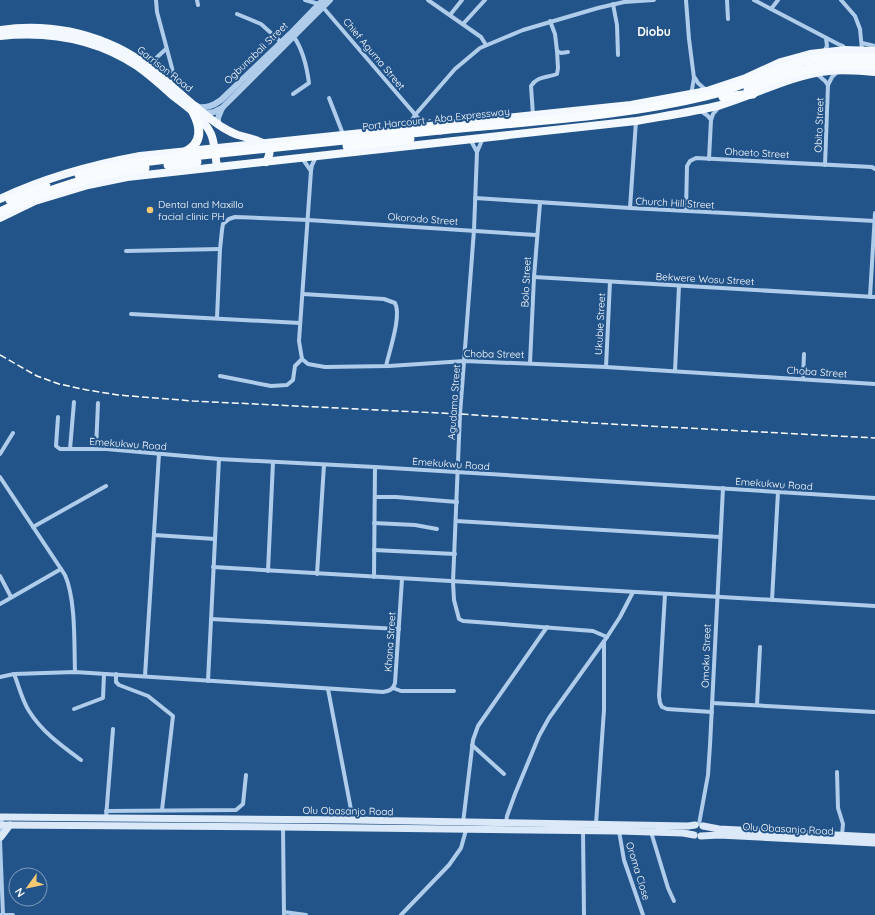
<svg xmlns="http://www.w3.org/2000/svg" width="875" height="915" viewBox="0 0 875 915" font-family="Quicksand,sans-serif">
<rect width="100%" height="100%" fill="#22548a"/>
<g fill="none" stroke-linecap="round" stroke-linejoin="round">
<g stroke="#afccea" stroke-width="4">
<polyline points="156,0 157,12 172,68 173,75 171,84"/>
<polyline points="197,0 198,5"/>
<polyline points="305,0 319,4"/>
<polyline points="428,0 481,37 486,45"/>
<polyline points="686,0 689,39 694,78 691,95"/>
<polyline points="727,0 728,19"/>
<polyline points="754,0 838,44 843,46 845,50"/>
<polyline points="841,0 855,16 860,29 862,50"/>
<polyline points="613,4 617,25 618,55"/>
<polyline points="321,5 425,126"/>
<polyline points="771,9 778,0"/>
<polyline points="237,14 261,24 281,42"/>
<polyline points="450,15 462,0"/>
<polyline points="550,21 555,34 557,51 561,53 568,52"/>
<polyline points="463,24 485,0"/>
<polyline points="862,43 875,46"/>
<polyline points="824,52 827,46 826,38"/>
<polyline points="145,64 154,60 166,49"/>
<polyline points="817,74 825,81 828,85"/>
<polyline points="695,78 698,83 706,90"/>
<path d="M293,94L309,83C307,68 303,50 294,37"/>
<polyline points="329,98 343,134"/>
<polyline points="701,111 708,116 711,120"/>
<path d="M533,115L531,86C537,76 547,78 557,74L558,68L557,51"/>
<polyline points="408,127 415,115 455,69 480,48 523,30 598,8 624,2 654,0"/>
<polyline points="483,138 477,152 474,230 460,414 453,582 454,600 459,619 463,621 593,631 607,637"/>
<polyline points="470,139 477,152"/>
<polyline points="316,157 312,165 311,171 299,341 302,359 308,364 325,367 389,366 465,361 606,367 875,384"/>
<polyline points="302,158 311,171"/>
<polyline points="709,159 711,120 713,114 720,106"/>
<polyline points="825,165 828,85 832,77 838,71"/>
<polyline points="475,198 630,208 875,221"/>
<polyline points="630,208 636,121"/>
<polyline points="686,211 687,166 690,161 696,158 872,167 875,169"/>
<polyline points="126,251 220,249"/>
<polyline points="534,277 875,297"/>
<path d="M303,294L384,299L395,303C402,315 389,352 386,366"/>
<polyline points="870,297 875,213"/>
<polyline points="131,314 300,323"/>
<polyline points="217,318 220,249 222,230 223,224 229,219 235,217 308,220 536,235"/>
<polyline points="530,363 534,277 540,203"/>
<polyline points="606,367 610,282"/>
<polyline points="675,371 679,286"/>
<polyline points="220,376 271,386 287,385 293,380 295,366 302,359"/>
<polyline points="803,379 804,354"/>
<polyline points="58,417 56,446 60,449 106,449 219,459 375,467 875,498"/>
<polyline points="70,449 74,402"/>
<polyline points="96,449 98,403"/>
<polyline points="0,454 13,433"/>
<path d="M0,477L65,575C76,600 74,644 75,672"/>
<polyline points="375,497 396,497 457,502"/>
<polyline points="456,521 720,537"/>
<polyline points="374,523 415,525 437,529"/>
<polyline points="33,527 106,486"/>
<polyline points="154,535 215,539"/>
<polyline points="374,550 455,554"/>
<polyline points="213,567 875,606"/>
<polyline points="268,571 273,462"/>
<polyline points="317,574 324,465"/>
<polyline points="0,576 11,597"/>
<polyline points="374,577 375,467"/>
<polyline points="665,594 659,696 660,703 662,707 667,709 712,712"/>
<polyline points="772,600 778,492"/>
<polyline points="0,604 61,569"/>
<polyline points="211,619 399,629"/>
<path d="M14,674C19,686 22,700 29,711C42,732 62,746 81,760"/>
<polyline points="116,674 116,682 119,685 148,696 173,716 162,810"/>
<polyline points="145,676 159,454"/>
<path d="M0,677L14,674L75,672L383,692C389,691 393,690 395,683L402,579"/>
<polyline points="208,681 219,459"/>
<polyline points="393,688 401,691 454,691"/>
<polyline points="328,689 353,820"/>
<polyline points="712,703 875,712"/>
<polyline points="757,705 760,647"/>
<polyline points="74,709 103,698 104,674"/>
<polyline points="472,745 504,774"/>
<polyline points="837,772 838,808 843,824 842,835"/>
<polyline points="106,811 236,810 243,804 246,775"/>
<polyline points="2,817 0,840 3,915"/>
<polyline points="106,818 113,729"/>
<polyline points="463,823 473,740 478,726 547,627"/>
<polyline points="506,823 507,816 515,794 539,736 549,718 607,637 620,617 633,592"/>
<polyline points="596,824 604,710 604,642"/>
<polyline points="699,824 708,775 710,745 723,488"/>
<polyline points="283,827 284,915"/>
<polyline points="583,831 584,915"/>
<polyline points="619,831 624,860 643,915"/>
<polyline points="651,832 668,888 674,901"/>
<polyline points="284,912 306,915"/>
<polyline points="0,915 13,915"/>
<polyline points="401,915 449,865 461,848 466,830"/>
</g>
<g stroke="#afccea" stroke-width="6">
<path d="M196,107C207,108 213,106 221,100L290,34L323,0"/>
<polyline points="202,114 214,112 222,108"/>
<polyline points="218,124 218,118 222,108 330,0"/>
</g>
<g stroke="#dae8f8" stroke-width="7">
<polyline points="0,817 353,820 688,826 695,825"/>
<polyline points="0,825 283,827 619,831 683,833 694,835"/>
<polyline points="703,826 719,829 875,837"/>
<polyline points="701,836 719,835 875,843"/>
<polyline points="1,837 10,825"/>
</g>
<g stroke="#f3f8fe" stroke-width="8">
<path d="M0,30C36,25 73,29 107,43C155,62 181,100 222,127C227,130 232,133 238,135C251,139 279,142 266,162"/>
<path d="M0,36C48,31 96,39 137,66C150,75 161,85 172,95C186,106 203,117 211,134C215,143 215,156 217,166"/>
<path d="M0,199C46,177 91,165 140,156L631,105L707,91L746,78L781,62L810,54L845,50L875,51"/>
<path d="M0,218L35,201L88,185L127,177L636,121C664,116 693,112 721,105C757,94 791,75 829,71C844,69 860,71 875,72"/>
</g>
<g stroke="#f9fcfe" stroke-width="9">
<path d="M748,89C795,70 824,62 875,65"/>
<polyline points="723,97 753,94"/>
<path d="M440,130C528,121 620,117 706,96C737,89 764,73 794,64C820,56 848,57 875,58"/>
<path d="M185,152C203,143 201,127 193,112L196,107"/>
<polyline points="79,175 118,165"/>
<polyline points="10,200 46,186"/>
<path d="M0,212C39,193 79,180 121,171"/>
</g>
<polyline stroke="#fff" stroke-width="1.5" stroke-dasharray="7 3" stroke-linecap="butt" points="0,355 37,376 59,384 87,390 118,395 193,401 460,414 592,423 875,438"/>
<g stroke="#f9fcfe" stroke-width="9">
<polyline points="347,146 410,139"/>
<polyline points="118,165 183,157 440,130"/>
<polyline points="168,165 197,162"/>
<polyline points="121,171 145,168"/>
</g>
</g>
<circle fill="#f6ca72" stroke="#22548a" stroke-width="1.5" cx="150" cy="210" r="4"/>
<g text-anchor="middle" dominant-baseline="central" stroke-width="4" stroke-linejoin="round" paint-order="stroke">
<g font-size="10" fill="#fff" stroke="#22548a">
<text transform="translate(256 53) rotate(-44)">Ogbunabali Street</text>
<text transform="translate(374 54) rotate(50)">Chief Aguma Street</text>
<text transform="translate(165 69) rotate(38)">Garrison Road</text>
<text transform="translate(436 119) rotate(-6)">Port Harcourt - Aba Expressway</text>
<text transform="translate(819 125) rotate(-88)">Obito Street</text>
<text transform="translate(757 153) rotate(3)">Ohaeto Street</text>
<text transform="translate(675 203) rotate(3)">Church Hill Street</text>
<text transform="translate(423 219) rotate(4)">Okorodo Street</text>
<text transform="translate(705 279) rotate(3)">Bekwere Wosu Street</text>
<text transform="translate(526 282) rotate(-87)">Bolo Street</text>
<text transform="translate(600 324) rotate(-87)">Ukubie Street</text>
<text transform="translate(494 354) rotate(1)">Choba Street</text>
<text transform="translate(817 372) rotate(4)">Choba Street</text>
<text transform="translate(454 402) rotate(-86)">Agudama Street</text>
<text transform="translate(128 444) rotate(4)">Emekukwu Road</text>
<text transform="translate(451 464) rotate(4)">Emekukwu Road</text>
<text transform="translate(774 484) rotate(4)">Emekukwu Road</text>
<text transform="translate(390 642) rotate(-86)">Khana Street</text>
<text transform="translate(706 656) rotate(-88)">Omoku Street</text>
<text transform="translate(348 811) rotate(1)">Olu Obasanjo Road</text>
<text transform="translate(788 829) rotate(3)">Olu Obasanjo Road</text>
<text transform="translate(638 871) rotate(73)">Oroma Close</text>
</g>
<g font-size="10" fill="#fff" stroke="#22548a" text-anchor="start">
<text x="158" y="204">Dental and Maxillo<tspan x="158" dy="12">facial clinic PH</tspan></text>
</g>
<g font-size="12" font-weight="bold" fill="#fff" stroke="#22548a">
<text x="654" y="31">Diobu</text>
</g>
</g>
<g transform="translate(28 887) rotate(237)"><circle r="19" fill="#22548a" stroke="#7a98b9"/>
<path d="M0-3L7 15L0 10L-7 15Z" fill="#f6ca72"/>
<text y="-6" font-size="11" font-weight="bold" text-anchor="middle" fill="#ffffff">N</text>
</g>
</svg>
